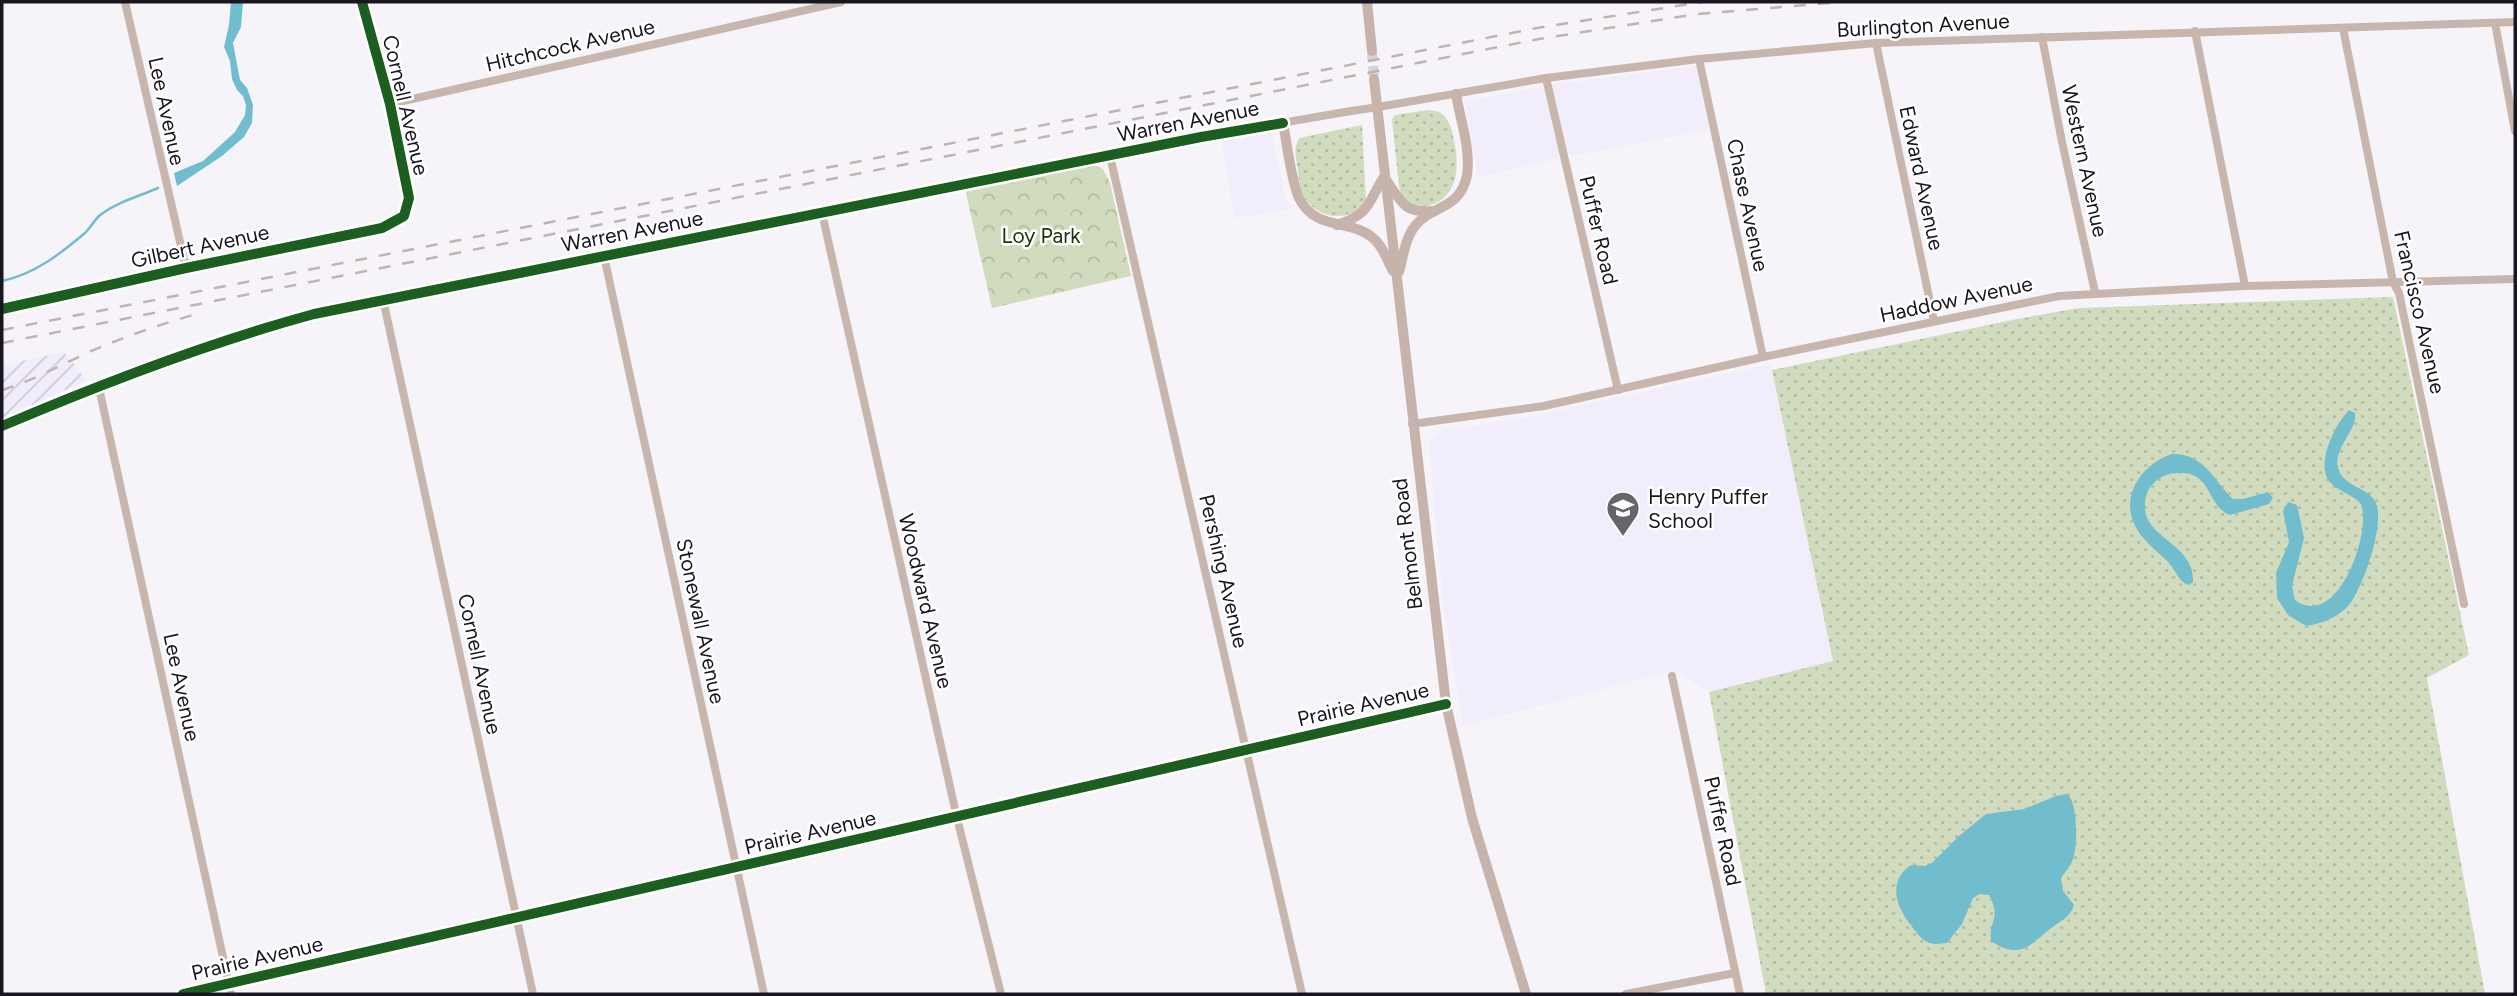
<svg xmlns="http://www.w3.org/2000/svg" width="2517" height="996" viewBox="0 0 2517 996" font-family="Figtree,sans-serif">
<defs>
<pattern id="industrial-furrows" width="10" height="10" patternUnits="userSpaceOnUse" patternTransform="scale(1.75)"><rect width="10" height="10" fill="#f2edfb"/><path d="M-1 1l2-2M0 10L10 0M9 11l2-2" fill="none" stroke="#cfcad7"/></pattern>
<pattern id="grass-dots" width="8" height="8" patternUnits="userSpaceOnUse" patternTransform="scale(1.75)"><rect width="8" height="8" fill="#d1dcbe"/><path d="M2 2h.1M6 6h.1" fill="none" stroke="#b3bca3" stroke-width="1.8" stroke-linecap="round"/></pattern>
<pattern id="park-crowns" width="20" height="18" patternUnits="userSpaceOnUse" patternTransform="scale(1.75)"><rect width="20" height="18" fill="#d1dcbe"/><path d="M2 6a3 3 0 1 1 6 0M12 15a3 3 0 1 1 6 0" fill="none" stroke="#b3bca3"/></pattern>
</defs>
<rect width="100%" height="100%" fill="#f6f4f9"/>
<g fill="#f2edfb">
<polygon points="1696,66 1709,130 1572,156 1478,177 1465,101 1563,83"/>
<polygon points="1272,133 1285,197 1293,209 1235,218 1221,140"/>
<polygon points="1771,364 1834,661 1709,692 1674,671 1463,726 1443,605 1429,446 1431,438 1447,428 1457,429 1532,416"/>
</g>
<polygon fill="url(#industrial-furrows)" points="64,352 87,380 2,419 2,365"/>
<g fill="url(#grass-dots)">
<path d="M1428,110C1431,111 1435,110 1439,112C1449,117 1452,130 1454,140C1461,173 1456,206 1415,208L1402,197L1399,187L1392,119L1395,115Z"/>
<path d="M1362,125L1366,201C1351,223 1319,220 1305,198C1300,190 1299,180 1298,170C1296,158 1293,149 1299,138Z"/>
<polygon points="2393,297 2469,655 2427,678 2485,994 1766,994 1709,692 1833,661 1772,370 2017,319 2079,308"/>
</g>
<polygon fill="url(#park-crowns)" points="1092,164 1103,169 1110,183 1131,276 992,308 965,189"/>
<g fill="#72bdcd">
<polygon points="231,2 243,2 241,27 233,43 240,80 247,88 253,105 252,123 244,137 222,156 177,186 174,173 203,161 235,132 245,115 246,105 243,96 237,90 232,79 230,61 224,47 229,25"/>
<path d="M2349,410L2355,413C2358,429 2333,449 2338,467C2342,487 2369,487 2376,503C2385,525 2363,587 2349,605C2339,617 2321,624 2306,626L2288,615L2277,598L2276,573L2289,542L2283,511L2288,502L2297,505L2304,538L2292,586L2295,600C2338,631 2372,531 2361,504C2352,494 2337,491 2329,481C2316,463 2335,424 2349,410Z"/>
<path d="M2172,454C2204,453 2213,480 2233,499H2243L2268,492L2273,498L2269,504L2230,515C2206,506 2213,472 2179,473C2170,473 2160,476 2154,483C2148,488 2146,495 2145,502C2141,539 2195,542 2193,582L2189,585C2179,583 2175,569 2168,562C2158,552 2145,542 2138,531C2117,499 2141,464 2172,454Z"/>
<path d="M2067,794C2078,802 2078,845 2073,859C2071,866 2065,872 2061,878L2063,891L2074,905C2070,918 2060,921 2050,929C2029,946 2019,960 1991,941C1988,921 2002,919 1989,895L1980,894L1973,898L1962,924L1947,943C1939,944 1932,945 1925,941C1919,937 1914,929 1910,924C1895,904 1888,881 1911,865L1925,866L1932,863L1959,836L1986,814L2024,809L2056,796Z"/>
</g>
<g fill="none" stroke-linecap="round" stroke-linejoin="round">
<path stroke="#72bdcd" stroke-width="2.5" d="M2,281C35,274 60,254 85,233C90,228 94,221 99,216C114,203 140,196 158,188"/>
<polyline stroke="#d5d3d8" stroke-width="10" stroke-dasharray="10 5" stroke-linecap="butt" points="1372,51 1374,79"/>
<g stroke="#c8b6ad" stroke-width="8">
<polyline points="125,2 186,268"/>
<polyline points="2495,23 2515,131"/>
<polyline points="2343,28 2393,282 2399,293 2464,604"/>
<polyline points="2195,31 2245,286"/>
<polyline points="2042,37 2062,142 2095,292"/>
<polyline points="1876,43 1934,321"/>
<polyline points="1699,59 1763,357"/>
<polyline points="1546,78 1618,390"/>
<polyline points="390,104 841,2"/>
<polyline points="1378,107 1546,78 1699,59 1876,43 2515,22"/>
<polyline points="1110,156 1302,994"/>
<polyline points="822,213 957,818 1001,994"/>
<polyline points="604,256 764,994"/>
<polyline points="383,299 533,994"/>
<polyline points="2,309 186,268 382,228 404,216 409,198 390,104 362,2"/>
<polyline points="99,388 231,994"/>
<polyline points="1412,424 1544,406 1763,357 2059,296 2245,286 2515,279"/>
<path d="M2,426C103,383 207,343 314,314L1201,137L1345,112"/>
<polyline points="1672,676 1740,994"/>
<polyline points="183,994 1446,704"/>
<polyline points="1626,994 1735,973"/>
</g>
<g stroke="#c6b3ac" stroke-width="10">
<polyline points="1367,2 1372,51"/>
<polyline points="1374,79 1446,704 1472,818 1526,994"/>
<path d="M1283,123C1287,143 1291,181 1299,198C1316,232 1350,218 1373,238C1383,246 1387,260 1393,271"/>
<path d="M1387,181C1401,202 1405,214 1433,211"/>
<path d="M1337,225C1371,214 1367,203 1384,177"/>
<path d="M1399,272C1403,258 1405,238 1415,226C1432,204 1460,211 1467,175C1471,149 1460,119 1456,94"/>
</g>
<g stroke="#bfb4b2" stroke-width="2.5" stroke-dasharray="12 12" stroke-linecap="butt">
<polyline points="2,330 1537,28 1702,2"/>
<polyline points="2,343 1539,39 1697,14 1842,2"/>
<path d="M2,390C32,381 59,366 87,353C123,337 159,325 196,314"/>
</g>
<polyline stroke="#c8b6ad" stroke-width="8" points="1345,112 1378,107"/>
<defs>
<g id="cycleway">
<polyline points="2,309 186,268 382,228 404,216 409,198 390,104 362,2"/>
<path d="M2,426C103,383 207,343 314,314L1201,137L1283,123"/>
<polyline points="183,994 1446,704"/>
</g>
</defs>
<use href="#cycleway" stroke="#fff" stroke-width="15"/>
<use href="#cycleway" stroke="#1b5e20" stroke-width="10"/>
</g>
<defs>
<symbol id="school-pin" viewBox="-11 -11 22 30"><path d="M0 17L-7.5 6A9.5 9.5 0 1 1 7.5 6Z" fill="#67646c" stroke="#fff"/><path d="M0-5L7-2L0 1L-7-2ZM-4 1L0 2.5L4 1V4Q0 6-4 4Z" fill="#fff"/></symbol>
</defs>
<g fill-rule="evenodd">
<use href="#school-pin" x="1604" y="489" width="38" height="52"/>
</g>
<g text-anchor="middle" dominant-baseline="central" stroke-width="5" stroke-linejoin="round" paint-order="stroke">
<g font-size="21" fill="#1a1620" stroke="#fff">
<text transform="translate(1923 25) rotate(-3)">Burlington Avenue</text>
<text transform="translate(570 45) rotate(-13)">Hitchcock Avenue</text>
<text transform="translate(406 105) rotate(77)">Cornell Avenue</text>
<text transform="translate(167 111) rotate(78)">Lee Avenue</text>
<text transform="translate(1188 121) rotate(-11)">Warren Avenue</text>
<text transform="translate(2085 161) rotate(78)">Western Avenue</text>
<text transform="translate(1922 178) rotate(78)">Edward Avenue</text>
<text transform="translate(1748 205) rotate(78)">Chase Avenue</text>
<text transform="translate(1599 230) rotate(77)">Puffer Road</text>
<text transform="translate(632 231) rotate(-11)">Warren Avenue</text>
<text transform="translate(200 246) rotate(-12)">Gilbert Avenue</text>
<text transform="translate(1956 299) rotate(-12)">Haddow Avenue</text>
<text transform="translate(2420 312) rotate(77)">Francisco Avenue</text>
<text transform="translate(1407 544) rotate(-97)">Belmont Road</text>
<text transform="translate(1224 571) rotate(77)">Pershing Avenue</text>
<text transform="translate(926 601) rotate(77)">Woodward Avenue</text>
<text transform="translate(701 621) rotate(78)">Stonewall Avenue</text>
<text transform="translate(480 664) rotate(78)">Cornell Avenue</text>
<text transform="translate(182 687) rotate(78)">Lee Avenue</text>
<text transform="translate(1363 704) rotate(-13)">Prairie Avenue</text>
<text transform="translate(1723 831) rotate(78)">Puffer Road</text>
<text transform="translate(810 832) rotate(-13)">Prairie Avenue</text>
<text transform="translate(257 958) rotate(-13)">Prairie Avenue</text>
</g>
<g font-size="21" fill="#25310a" stroke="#fff">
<text x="1041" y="235">Loy Park</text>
</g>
<g font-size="21" fill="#1a1620" stroke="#fff" text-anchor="start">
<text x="1648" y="496">Henry Puffer<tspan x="1648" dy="24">School</tspan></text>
</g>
</g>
<rect width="2517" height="996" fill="none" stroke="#1a1620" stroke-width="7"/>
</svg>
